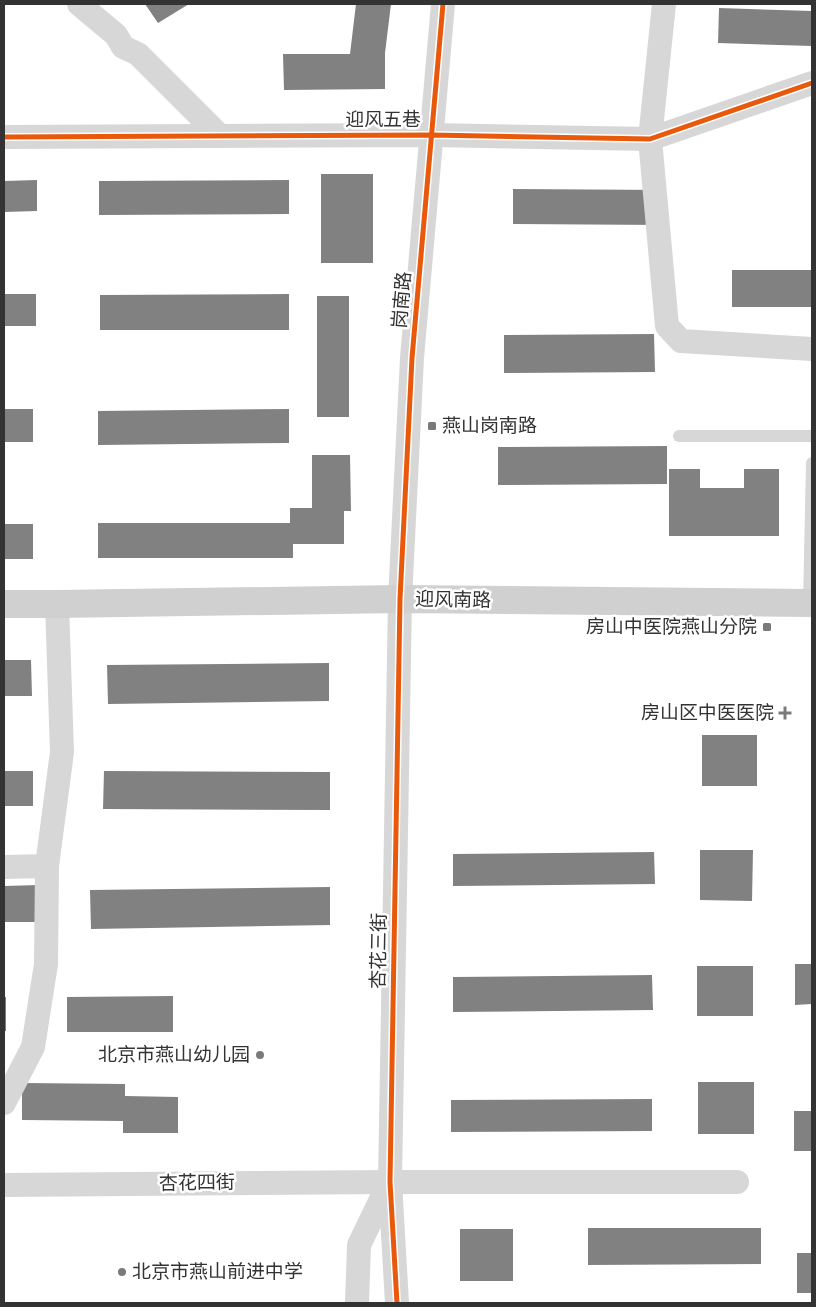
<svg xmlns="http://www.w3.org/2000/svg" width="816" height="1307" viewBox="0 0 816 1307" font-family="Karla,'Noto Sans SC',sans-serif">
<rect width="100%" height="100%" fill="#fff"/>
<g fill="#818181">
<polygon points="145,4 189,4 158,23"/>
<polygon points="356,4 391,4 385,53 385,89 284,90 283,54 350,54"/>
<polygon points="719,8 812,11 812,46 718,43"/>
<rect x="321" y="174" width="52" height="89"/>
<polygon points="37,180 37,211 4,212 4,181"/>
<polygon points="289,180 289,214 99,215 99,181"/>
<polygon points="513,189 666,190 665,225 513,224"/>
<rect x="732" y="270" width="80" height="37"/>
<rect x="4" y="294" width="32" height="32"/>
<polygon points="289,294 289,330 100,330 100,295"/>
<rect x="317" y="296" width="32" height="121"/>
<polygon points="654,334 655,372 504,373 504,335"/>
<rect x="4" y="409" width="29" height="33"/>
<polygon points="289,409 289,443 98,445 98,411"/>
<polygon points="667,446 667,484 498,485 498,447"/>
<polygon points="312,455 350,455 351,511 344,511 344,544 293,544 293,558 98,558 98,523 290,523 290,508 312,508"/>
<polygon points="669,469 700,469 700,488 744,488 744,469 779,469 779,536 669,536"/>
<rect x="4" y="524" width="29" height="35"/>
<polygon points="4,660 31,660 32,696 4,696"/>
<polygon points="329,663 329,701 108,704 107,665"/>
<rect x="702" y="735" width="55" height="51"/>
<rect x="4" y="771" width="29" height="35"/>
<polygon points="104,771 330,772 330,810 103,809"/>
<polygon points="700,850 753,850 752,901 700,900"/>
<polygon points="654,852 655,884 453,886 453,854"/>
<polygon points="39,885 39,922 4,922 4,886"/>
<polygon points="330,887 330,925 91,929 90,890"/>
<polygon points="795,964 812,964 812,1004 795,1005"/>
<rect x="697" y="966" width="56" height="50"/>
<polygon points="652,975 653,1010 453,1012 453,977"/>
<polygon points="173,996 173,1032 67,1032 67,997"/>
<rect x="4" y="997" width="2" height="34"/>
<rect x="698" y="1082" width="56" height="52"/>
<polygon points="22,1083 125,1084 125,1096 178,1097 178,1133 123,1133 123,1121 22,1120"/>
<polygon points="652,1099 652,1131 451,1132 451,1100"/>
<rect x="794" y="1111" width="18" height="40"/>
<polygon points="588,1228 761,1228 761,1264 588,1265"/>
<rect x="460" y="1229" width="53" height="52"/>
<rect x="797" y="1253" width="15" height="40"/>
</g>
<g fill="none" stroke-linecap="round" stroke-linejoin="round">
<g stroke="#d7d7d7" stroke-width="12">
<polyline points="679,436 812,436"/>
<polyline points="809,603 812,463"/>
</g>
<g stroke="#d7d7d7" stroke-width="24">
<polyline points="79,4 116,35 123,47 138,54 220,136"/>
<polyline points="664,4 650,139 667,326 681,341 812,349"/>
<polyline points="4,137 431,135 650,139 812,83"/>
<polyline points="4,867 47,866"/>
<polyline points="4,1103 33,1047 46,964 47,866 62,752 57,604"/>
<polyline points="4,1185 390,1182 737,1182"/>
<polyline points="357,1303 359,1245 389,1183"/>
<polyline points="397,1303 390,1182 400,599 412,358 443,4"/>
</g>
<polyline stroke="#d0d0d0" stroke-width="28" points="4,604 57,604 400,599 812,603"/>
<defs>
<g id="cycleway">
<polyline points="4,137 431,135 650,139 812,83"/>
<polyline points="397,1303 390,1182 400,599 412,358 443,4"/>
</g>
</defs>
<use href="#cycleway" stroke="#fff" stroke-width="8"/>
<use href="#cycleway" stroke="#e8590c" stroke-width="5"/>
</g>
<g fill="#7a7a7a" stroke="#fff" stroke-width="2">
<rect x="427" y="421" width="10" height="10" rx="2.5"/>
<rect x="762" y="622" width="10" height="10" rx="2.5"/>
<path d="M782.5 705.5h5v5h5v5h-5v5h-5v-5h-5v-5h5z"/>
<circle cx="260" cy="1055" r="5"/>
<circle cx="122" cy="1272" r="5"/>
</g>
<g text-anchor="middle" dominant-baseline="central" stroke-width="5" stroke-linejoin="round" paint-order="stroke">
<g font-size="19" fill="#333" stroke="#fff">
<text x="383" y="120">迎风五巷</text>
<text transform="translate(402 300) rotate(-85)">岗南路</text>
<text transform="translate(453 600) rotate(1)">迎风南路</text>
<text transform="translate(379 951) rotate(-89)">杏花三街</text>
<text transform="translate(197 1183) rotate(-1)">杏花四街</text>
</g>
<g font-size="19" fill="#333" stroke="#fff" text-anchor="end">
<text x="442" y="426" text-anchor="start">燕山岗南路</text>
<text x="757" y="627">房山中医院燕山分院</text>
<text x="774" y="713">房山区中医医院</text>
<text x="250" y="1055">北京市燕山幼儿园</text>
<text x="132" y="1272" text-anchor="start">北京市燕山前进中学</text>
</g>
</g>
<rect width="816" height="1307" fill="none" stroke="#333333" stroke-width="10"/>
</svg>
